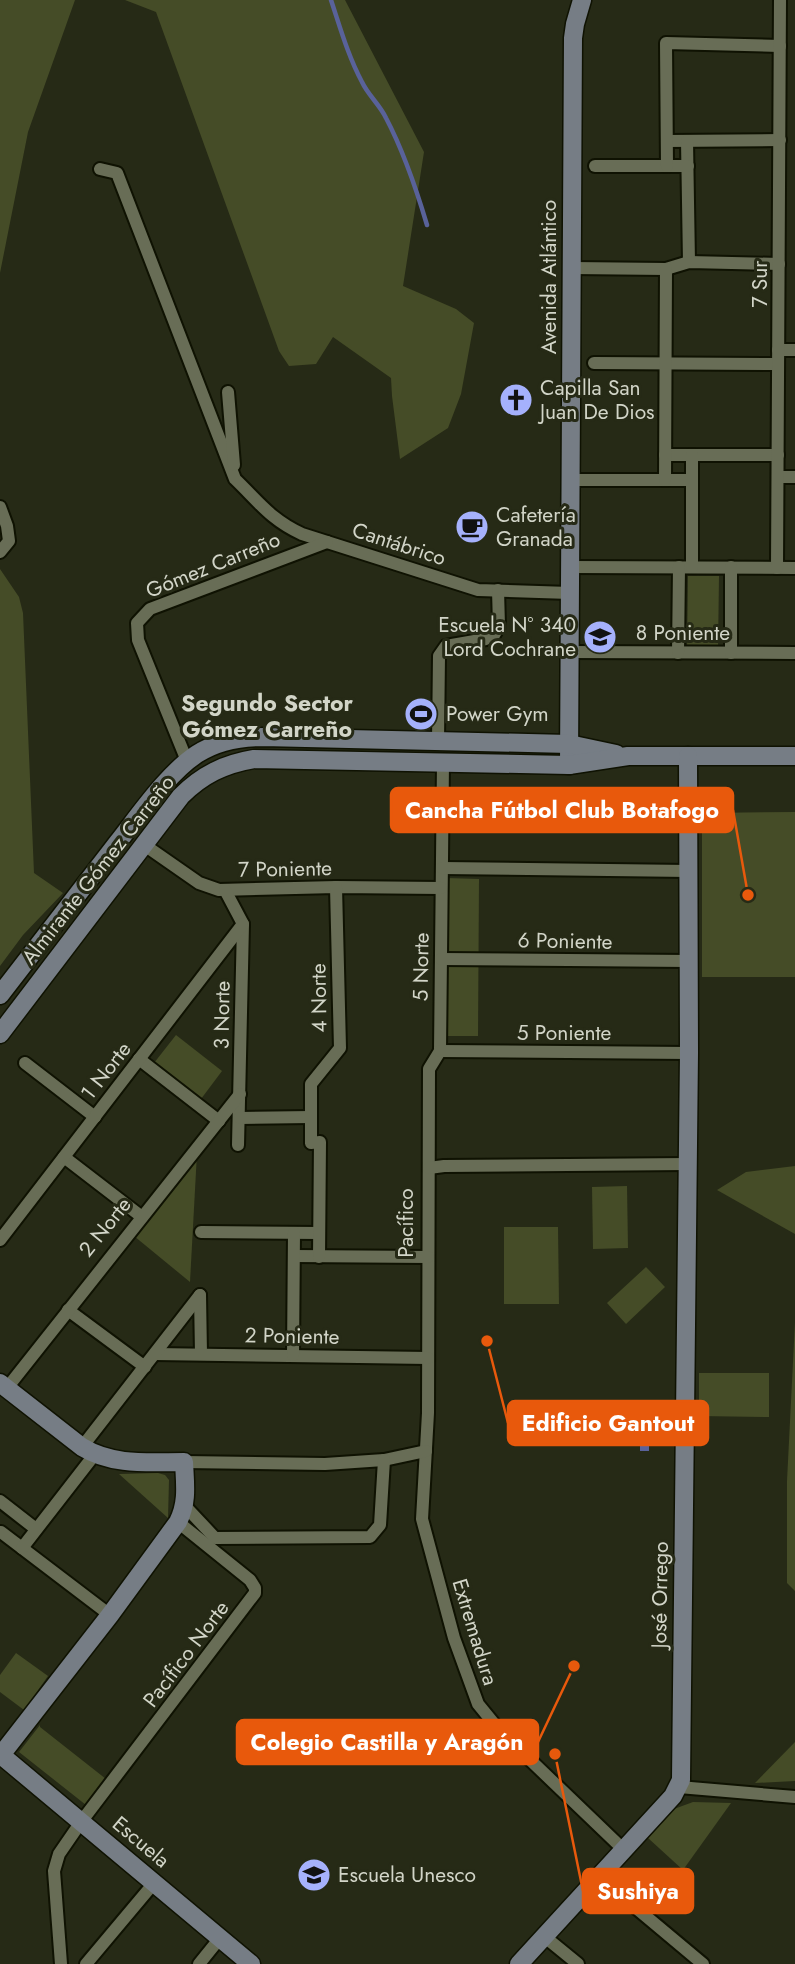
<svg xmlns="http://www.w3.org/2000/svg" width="795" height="1964" viewBox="0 0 795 1964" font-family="Jost,sans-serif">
<rect width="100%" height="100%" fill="#262a16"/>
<g fill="#454c27">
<polygon points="0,0 75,0 28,132 0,273"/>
<polygon points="125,0 345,0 424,152 403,286 456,309 474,323 461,394 448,428 400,459 392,396 391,378 333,337 316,364 289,366 279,351 156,12"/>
<polygon points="0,569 19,597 23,613 34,873 63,893 23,935 0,966"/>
<polygon points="688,576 719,576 718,649 687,650"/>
<polygon points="795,812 795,977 702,977 702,813"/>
<polygon points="446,878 479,879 478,1036 445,1036"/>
<polygon points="176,1035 222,1071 201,1099 154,1063"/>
<polygon points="197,1153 190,1282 134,1236"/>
<polygon points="795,1166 795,1234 717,1190 746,1172"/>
<polygon points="627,1186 628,1248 593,1249 592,1187"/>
<polygon points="504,1227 558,1227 559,1304 504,1304"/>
<polygon points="646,1267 665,1287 626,1324 607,1303"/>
<polygon points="795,1322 795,1591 787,1583 787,1481"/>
<polygon points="699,1373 769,1373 769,1417 699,1416"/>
<polygon points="158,1473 165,1475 169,1480 168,1518 119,1474"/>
<polygon points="16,1653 48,1676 24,1710 0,1692 0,1675"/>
<polygon points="40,1725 40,1727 106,1779 86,1805 19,1752"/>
<polygon points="795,1742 795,1781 755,1783"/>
<polygon points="693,1802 731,1803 683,1870 648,1838 674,1809"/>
</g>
<polygon fill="#59629a" points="637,1434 662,1434 662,1443 649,1443 649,1451 640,1451 640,1439 637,1439"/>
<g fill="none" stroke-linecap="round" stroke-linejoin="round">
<path stroke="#59629a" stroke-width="4.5" d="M331,0C340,27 348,56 362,82C368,95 380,105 386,118C404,152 416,188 427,225"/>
<defs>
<g id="street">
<polyline points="667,141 780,140"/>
<polyline points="687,141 689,262"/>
<polyline points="595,166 688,166"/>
<polyline points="667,166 666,43 780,46"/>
<path d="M100,169L117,173L235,479C259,502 271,520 302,534L478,590L570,593"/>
<polyline points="572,268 666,269 689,262 779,264"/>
<polyline points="778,350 795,350"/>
<polyline points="594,363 778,364"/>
<polyline points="228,392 234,465"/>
<polyline points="665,455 778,455"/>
<polyline points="778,477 795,477"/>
<polyline points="571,480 692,480"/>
<polyline points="665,480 666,269"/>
<polyline points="0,507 7,526 9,541 0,552"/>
<polyline points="570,567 795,568"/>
<polyline points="692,567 692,455"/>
<polyline points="777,568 780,0"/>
<polyline points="570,652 795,653"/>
<polyline points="678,653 679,567"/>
<polyline points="731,653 731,567"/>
<polyline points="438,741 439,656 446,646 486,639 494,635 499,626 498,590"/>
<polyline points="187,761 138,640 137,623 150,609 327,542"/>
<polyline points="443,763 440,1051 429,1069 428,1413 422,1519 454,1638 478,1704 500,1731 624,1850"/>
<polyline points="143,844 199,883 219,890 336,887 441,888"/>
<polyline points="442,868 689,871"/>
<polyline points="225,890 243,924 238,1145"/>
<polyline points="441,959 689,961"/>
<polyline points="440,1051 689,1053"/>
<polyline points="139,1059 219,1121"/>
<polyline points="25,1063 95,1117"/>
<polyline points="240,1118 311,1117"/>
<polyline points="64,1157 142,1217"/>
<polyline points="429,1168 444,1166 688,1164"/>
<polyline points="201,1232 319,1233"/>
<polyline points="0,1240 243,924"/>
<polyline points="294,1256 428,1257"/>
<polyline points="319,1257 320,1142 311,1143 311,1084 340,1048 336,887"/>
<polyline points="200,1295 201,1354"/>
<polyline points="68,1310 145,1367"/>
<polyline points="155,1354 428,1358"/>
<polyline points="293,1355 294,1233"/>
<polyline points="7,1388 240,1094"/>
<polyline points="82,1447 200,1295"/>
<polyline points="184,1462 325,1464 384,1460 426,1451"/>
<polyline points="0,1501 36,1529"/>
<polyline points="185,1506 215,1538 370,1537 380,1525 384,1460"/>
<polyline points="1,1532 110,1615"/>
<polyline points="22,1548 95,1454"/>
<polyline points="679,1787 795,1797"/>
<polyline points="599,1877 703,1964"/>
<polyline points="545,1937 578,1964"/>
<polyline points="61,1964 54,1871 59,1854 81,1822 255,1593 255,1588 250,1580 178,1522"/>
<polyline points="86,1964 154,1883"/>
<polyline points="199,1964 220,1938"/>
</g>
<g id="secondary">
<polyline points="569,765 573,38 575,24 582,0"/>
<path d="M0,995C39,944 79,893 118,842C140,814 168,773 197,754C217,741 240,737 263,737L569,744L616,754"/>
<path d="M0,1034L181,796C202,775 224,764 254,759L569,765L628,756H795"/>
<path d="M0,1383L82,1447C113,1466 149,1462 184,1462C185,1484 188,1502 178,1522L110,1615L1,1755L251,1964"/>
<polyline points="519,1964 673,1796 681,1780 689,1053 688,756"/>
</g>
</defs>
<use href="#street" stroke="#0f1202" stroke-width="16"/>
<use href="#secondary" stroke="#0f1202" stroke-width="21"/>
<use href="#street" stroke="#686d56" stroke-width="12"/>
<use href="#secondary" stroke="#767d85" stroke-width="18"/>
</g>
<defs>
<symbol id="church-disc" viewBox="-11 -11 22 22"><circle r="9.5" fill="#a5b1fc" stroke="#262a16"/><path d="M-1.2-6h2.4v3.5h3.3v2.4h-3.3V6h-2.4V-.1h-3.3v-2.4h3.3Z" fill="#111"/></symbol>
<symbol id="cafe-disc" viewBox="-11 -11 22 22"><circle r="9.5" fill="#a5b1fc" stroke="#262a16"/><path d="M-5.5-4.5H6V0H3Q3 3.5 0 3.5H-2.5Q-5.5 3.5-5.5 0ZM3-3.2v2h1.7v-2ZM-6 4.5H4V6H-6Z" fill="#111"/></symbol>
<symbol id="school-disc" viewBox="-11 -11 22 22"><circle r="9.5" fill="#a5b1fc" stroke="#262a16"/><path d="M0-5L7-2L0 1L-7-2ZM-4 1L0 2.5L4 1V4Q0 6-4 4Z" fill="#111"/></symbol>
<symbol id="stadium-disc" viewBox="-11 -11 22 22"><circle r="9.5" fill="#a5b1fc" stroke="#262a16"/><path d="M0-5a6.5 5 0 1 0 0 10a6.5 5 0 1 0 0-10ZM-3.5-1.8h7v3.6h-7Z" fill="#111"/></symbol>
</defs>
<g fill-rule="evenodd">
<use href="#church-disc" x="497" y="381" width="38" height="38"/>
<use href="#cafe-disc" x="453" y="508" width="38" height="38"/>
<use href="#school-disc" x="581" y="618" width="38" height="38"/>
<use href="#stadium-disc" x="402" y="695" width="38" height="38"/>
<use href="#school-disc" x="295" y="1856" width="38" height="38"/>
</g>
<g text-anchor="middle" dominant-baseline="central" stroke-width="6" stroke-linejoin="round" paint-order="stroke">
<g font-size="21" fill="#d2d5c8" stroke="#262a16">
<text transform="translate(549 277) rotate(-90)">Avenida Atlántico</text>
<text transform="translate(760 284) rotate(-90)">7 Sur</text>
<text transform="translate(399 544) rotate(18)">Cantábrico</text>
<text transform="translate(213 565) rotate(-22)">Gómez Carreño</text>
<text x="683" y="633">8 Poniente</text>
<text transform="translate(285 869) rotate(-1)">7 Poniente</text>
<text transform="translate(98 870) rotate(-52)">Almirante Gómez Carreño</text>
<text transform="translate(565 941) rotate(1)">6 Poniente</text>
<text transform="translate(421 967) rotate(-89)">5 Norte</text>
<text transform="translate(319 998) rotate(-91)">4 Norte</text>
<text transform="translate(222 1015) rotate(-89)">3 Norte</text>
<text x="564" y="1033">5 Poniente</text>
<text transform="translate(106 1071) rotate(-52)">1 Norte</text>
<text transform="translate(406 1223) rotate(-90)">Pacífico</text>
<text transform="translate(105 1227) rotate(-51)">2 Norte</text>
<text transform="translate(292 1336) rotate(1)">2 Poniente</text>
<text transform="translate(660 1595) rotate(-89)">José Orrego</text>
<text transform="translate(475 1632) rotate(73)">Extremadura</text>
<text transform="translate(186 1654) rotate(-53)">Pacífico Norte</text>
<text transform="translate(141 1842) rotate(40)">Escuela</text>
</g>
<g font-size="21" fill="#d2d5c8" stroke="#262a16" text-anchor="start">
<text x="540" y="388">Capilla San<tspan x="540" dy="24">Juan De Dios</tspan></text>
<text x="496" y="515">Cafetería<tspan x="496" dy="24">Granada</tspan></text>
<text x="576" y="625" text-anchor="end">Escuela N° 340<tspan x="576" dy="24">Lord Cochrane</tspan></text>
<text x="446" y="714">Power Gym</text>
<text x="338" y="1875">Escuela Unesco</text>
</g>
<g font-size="23" font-weight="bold" fill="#d2d5c8" stroke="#262a16">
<text x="267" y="703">Segundo Sector<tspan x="267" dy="26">Gómez Carreño</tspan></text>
</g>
</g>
<path fill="none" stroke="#e8590c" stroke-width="2.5" d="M748 895L733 810M487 1341L508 1423M574 1666L538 1742M555 1754L583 1891"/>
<g fill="#e8590c" stroke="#262a16" stroke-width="2.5">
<circle cx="748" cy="895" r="7"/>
<circle cx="487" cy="1341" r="7"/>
<circle cx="574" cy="1666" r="7"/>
<circle cx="555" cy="1754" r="7"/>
</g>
<g fill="#e8590c" stroke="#e8590c" stroke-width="2.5">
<rect x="391" y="788" width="342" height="44" rx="7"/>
<rect x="508" y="1401" width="200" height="44" rx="7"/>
<rect x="237" y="1720" width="301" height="44" rx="7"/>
<rect x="583" y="1869" width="110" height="44" rx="7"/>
</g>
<g font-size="23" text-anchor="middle" font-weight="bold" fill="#fff">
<text x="562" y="818">Cancha Fútbol Club Botafogo</text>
<text x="608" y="1431">Edificio Gantout</text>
<text x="387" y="1750">Colegio Castilla y Aragón</text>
<text x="638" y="1899">Sushiya</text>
</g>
</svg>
